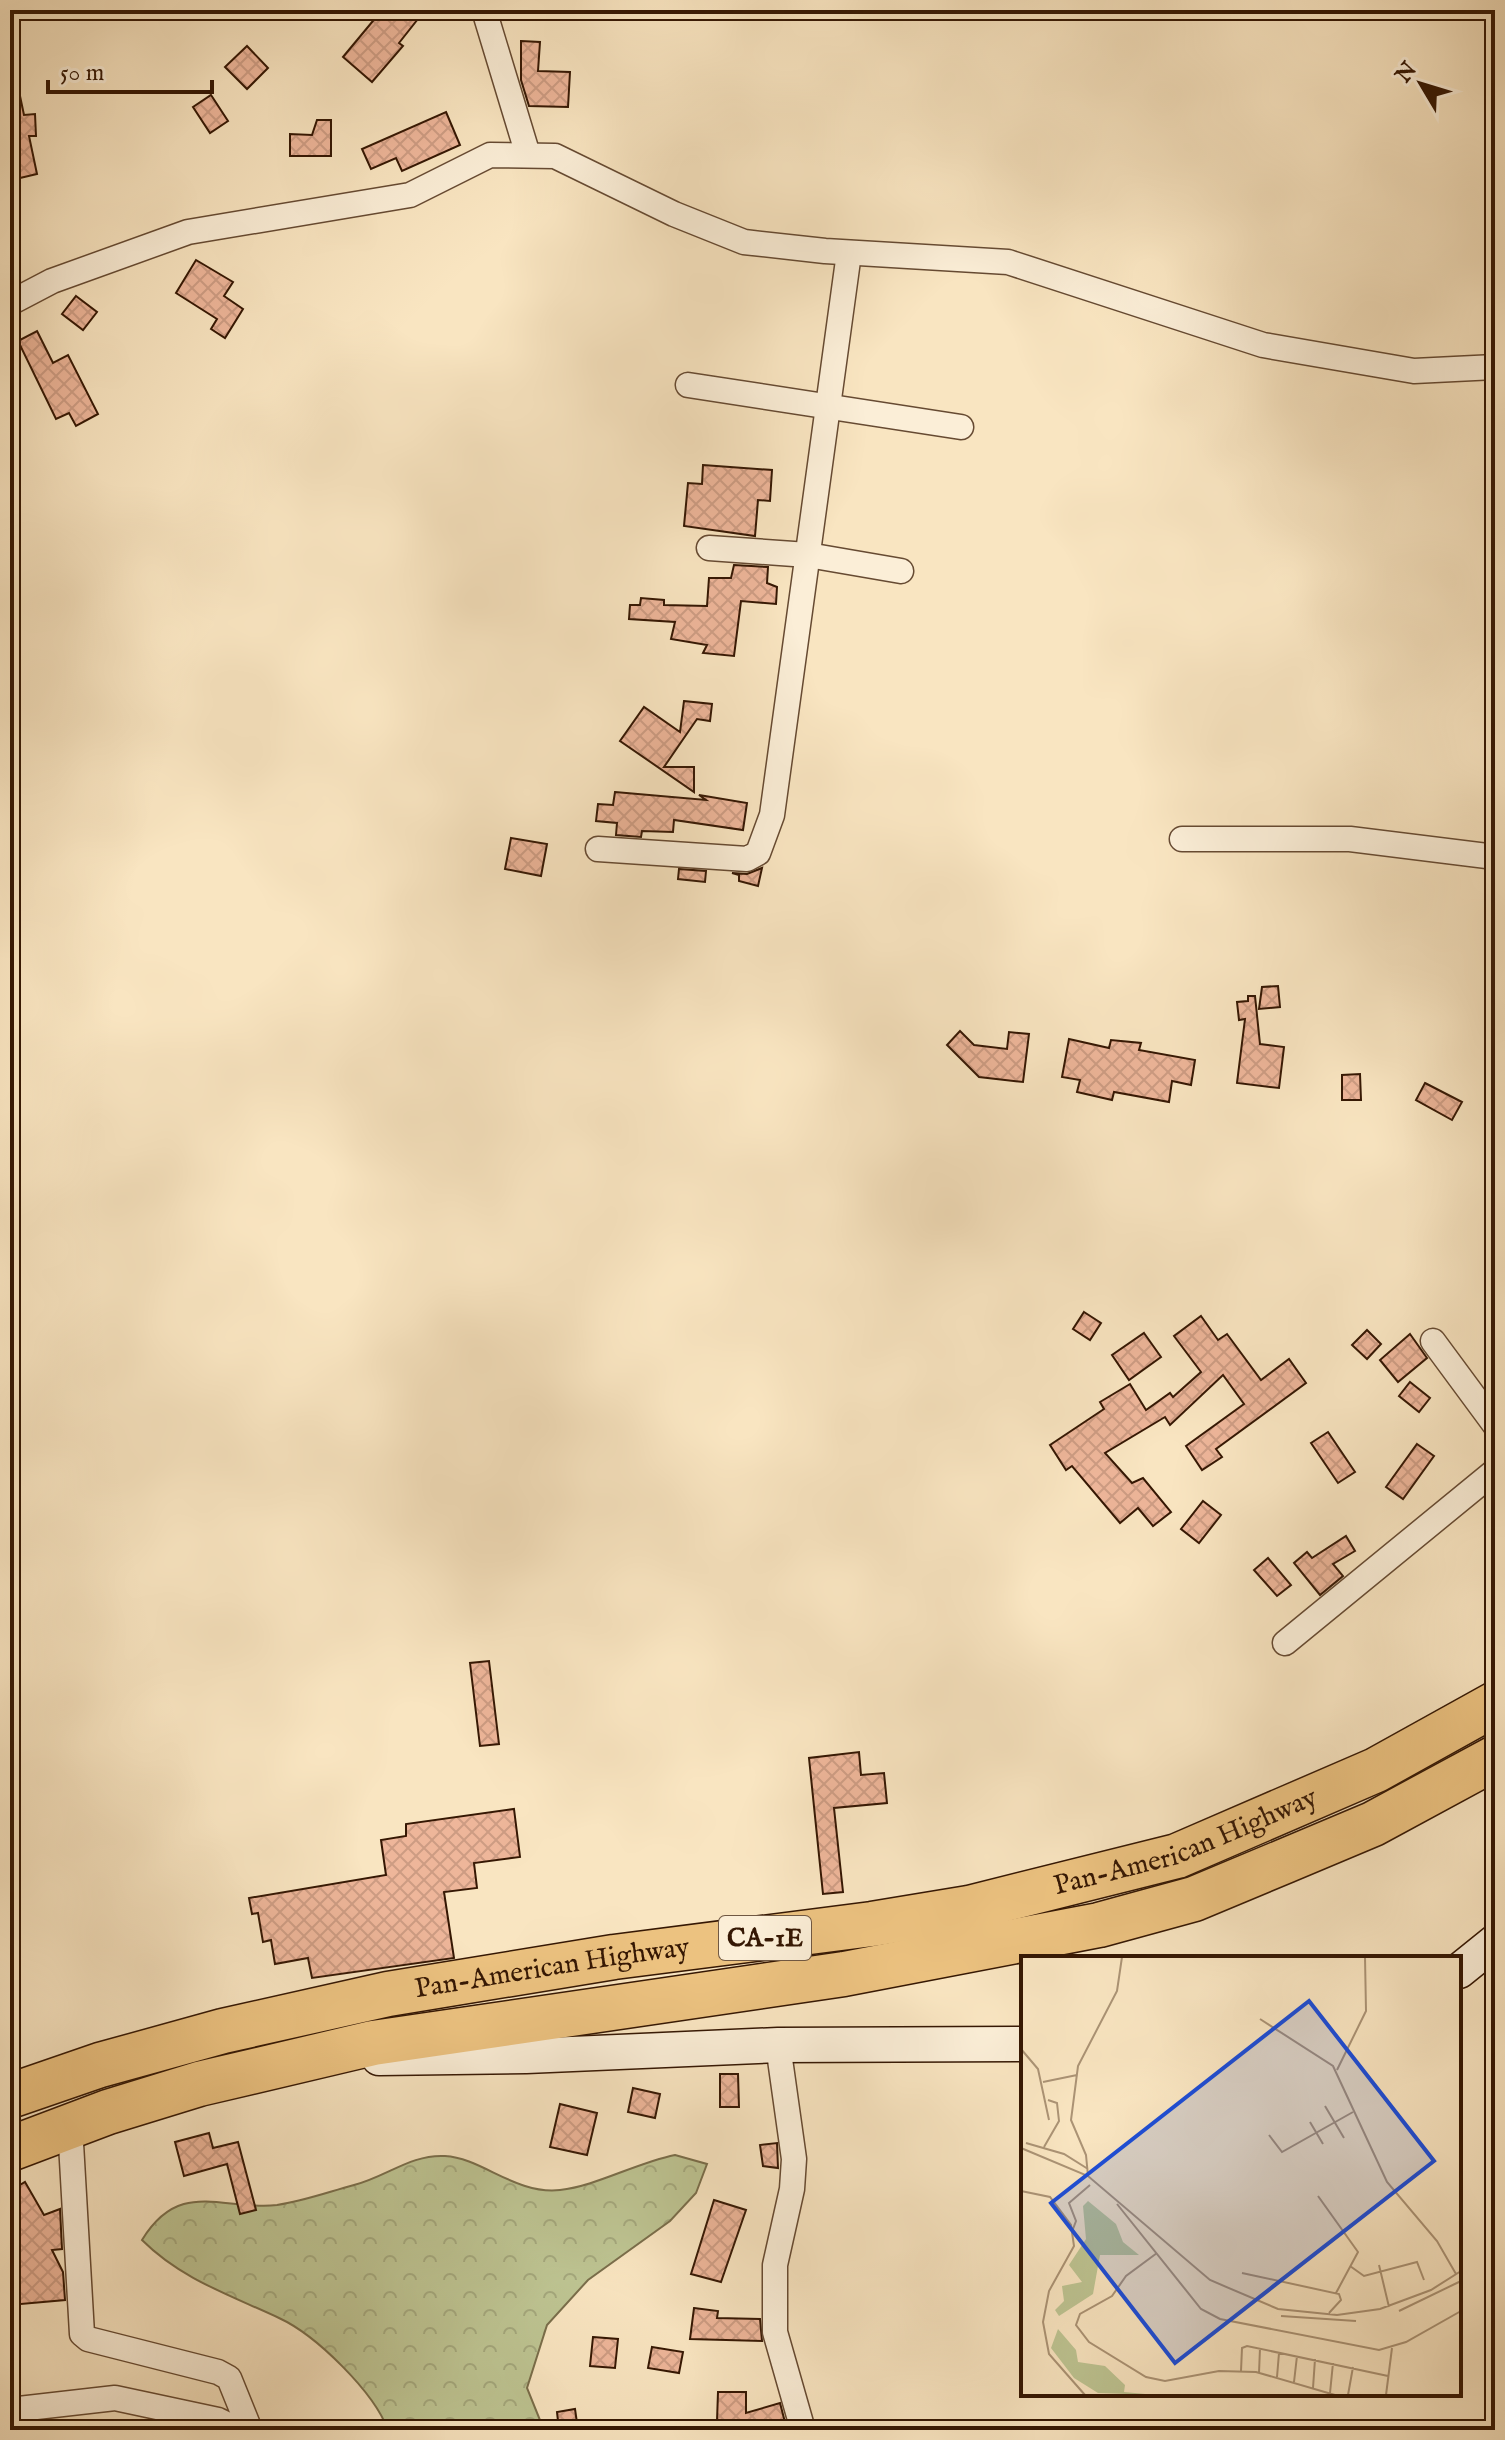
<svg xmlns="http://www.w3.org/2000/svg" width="1505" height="2440" viewBox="0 0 1505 2440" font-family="'IM FELL English',serif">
<defs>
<pattern id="forest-crowns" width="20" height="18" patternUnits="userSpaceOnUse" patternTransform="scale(2)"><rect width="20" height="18" fill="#bec593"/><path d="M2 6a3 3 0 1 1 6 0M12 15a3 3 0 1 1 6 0" fill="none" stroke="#a4a87d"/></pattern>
<pattern id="building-cross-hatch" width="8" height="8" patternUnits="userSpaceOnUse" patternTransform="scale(2)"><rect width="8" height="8" fill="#eeb69a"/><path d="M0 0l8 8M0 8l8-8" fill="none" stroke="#cd9c83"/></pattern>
</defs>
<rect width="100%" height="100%" fill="#f9e5c1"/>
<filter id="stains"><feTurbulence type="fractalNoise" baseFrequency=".0025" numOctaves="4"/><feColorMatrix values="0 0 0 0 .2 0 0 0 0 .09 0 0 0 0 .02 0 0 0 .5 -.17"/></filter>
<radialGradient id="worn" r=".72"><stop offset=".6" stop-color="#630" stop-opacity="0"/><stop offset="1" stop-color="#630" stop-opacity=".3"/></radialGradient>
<path fill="url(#forest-crowns)" stroke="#7a6e4b" stroke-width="2" d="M675,2155L707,2164L696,2193L670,2221L588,2280L547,2325L527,2388L544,2430H388C374,2392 316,2335 279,2318C230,2295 181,2279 142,2240C180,2178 222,2211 277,2205C304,2201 328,2192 354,2185C386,2177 411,2154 445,2156C482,2158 516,2195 560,2190C596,2186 636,2163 675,2155Z"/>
<g fill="url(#building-cross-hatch)" stroke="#351703" stroke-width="2">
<polygon points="382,10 425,10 399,43 403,46 372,82 343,57"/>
<polygon points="521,41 540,42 538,71 570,72 568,107 529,106 521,80"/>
<polygon points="247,46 268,68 247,89 225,67"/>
<polygon points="211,95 228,121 210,133 193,107"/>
<polygon points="20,96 24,115 35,114 36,136 29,136 37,174 20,178 10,105 10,97"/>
<polygon points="446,112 460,145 402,171 396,158 371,169 362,149"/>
<polygon points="317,120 331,120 331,156 290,156 290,134 312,135"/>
<polygon points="196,260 233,282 224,296 243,309 225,338 211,329 217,319 176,293"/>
<polygon points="76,296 97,312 83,330 62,314"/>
<polygon points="37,331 53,363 68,355 98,414 76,426 69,413 56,419 18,341"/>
<polygon points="703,465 772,470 770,501 758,500 755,536 684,526 688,483 702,484"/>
<polygon points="734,565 768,567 767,583 777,587 776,604 741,601 734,656 703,653 707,645 671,639 675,622 629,619 630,605 640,605 641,598 664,600 664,605 707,606 709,578 731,578"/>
<polygon points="684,701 712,704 710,721 697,719 664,767 694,767 694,792 620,741 644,707 680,732"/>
<polygon points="615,792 706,800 699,795 747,803 743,830 674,820 673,832 642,831 641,837 616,835 617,823 596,821 598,804 613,805"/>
<polygon points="511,838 547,844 541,876 505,869"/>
<polygon points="762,868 758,886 739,881 739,875 732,873 747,874"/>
<polygon points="679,869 706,871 705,882 678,879"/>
<polygon points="1278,986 1280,1007 1259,1009 1262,987"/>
<polygon points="1248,996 1255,996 1260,1044 1284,1047 1279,1088 1237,1083 1245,1019 1239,1020 1237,1002 1248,1001"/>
<polygon points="960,1031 974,1045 1007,1049 1009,1032 1029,1034 1023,1082 979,1077 947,1045"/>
<polygon points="1069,1039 1109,1048 1111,1040 1141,1043 1139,1050 1195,1060 1191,1085 1172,1081 1169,1102 1114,1092 1112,1100 1077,1092 1080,1080 1062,1077"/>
<polygon points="1360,1074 1361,1100 1342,1100 1342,1075"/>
<polygon points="1425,1083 1462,1102 1452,1120 1416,1100"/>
<polygon points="1084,1312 1101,1323 1090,1340 1073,1329"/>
<polygon points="1201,1316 1218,1340 1227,1334 1261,1380 1289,1359 1306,1383 1216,1449 1222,1457 1202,1470 1186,1446 1244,1404 1223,1375 1170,1425 1165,1417 1105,1453 1132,1483 1143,1478 1171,1512 1153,1526 1138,1508 1120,1523 1072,1466 1066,1470 1050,1445 1104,1409 1100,1402 1130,1384 1146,1410 1170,1393 1173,1397 1201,1372 1174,1336"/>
<polygon points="1367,1330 1381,1344 1367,1359 1352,1345"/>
<polygon points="1144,1333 1161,1357 1129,1380 1112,1355"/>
<polygon points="1410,1334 1427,1358 1398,1382 1380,1360"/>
<polygon points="1410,1382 1430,1398 1419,1412 1399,1396"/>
<polygon points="1328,1432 1355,1472 1338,1483 1311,1443"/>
<polygon points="1417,1444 1434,1456 1403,1499 1386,1487"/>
<polygon points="1203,1501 1221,1515 1199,1543 1181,1529"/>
<polygon points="1346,1536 1355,1551 1333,1564 1343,1576 1320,1595 1294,1563 1307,1552 1312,1558"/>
<polygon points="1268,1558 1291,1585 1277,1596 1254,1570"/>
<polygon points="489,1661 499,1744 480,1746 470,1663"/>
<polygon points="859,1752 861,1775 884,1773 887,1803 834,1808 843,1892 823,1894 809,1758"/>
<polygon points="514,1809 520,1857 474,1863 477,1888 444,1892 454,1958 312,1978 308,1958 275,1964 271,1940 263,1942 258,1913 252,1914 249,1898 386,1875 381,1840 406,1836 406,1824"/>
<polygon points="720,2074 738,2074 739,2107 720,2107"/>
<polygon points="633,2088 660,2094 655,2118 628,2112"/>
<polygon points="560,2104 597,2113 587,2155 550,2147"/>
<polygon points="209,2133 213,2148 238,2142 256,2210 240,2214 227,2164 184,2176 175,2142"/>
<polygon points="777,2143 778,2168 763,2166 760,2145"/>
<polygon points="25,2182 44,2215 60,2209 62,2249 52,2250 63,2272 65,2300 10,2305 10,2191"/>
<polygon points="714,2200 746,2210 721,2282 691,2274"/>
<polygon points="694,2308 718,2311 717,2318 760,2319 762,2341 690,2339"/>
<polygon points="593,2337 618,2339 615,2368 590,2366"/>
<polygon points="652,2347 683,2352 679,2373 648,2368"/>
<polygon points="718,2392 746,2392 746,2413 780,2403 787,2430 705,2430 704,2425 717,2421"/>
<polygon points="575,2409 578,2430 559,2430 557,2412"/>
</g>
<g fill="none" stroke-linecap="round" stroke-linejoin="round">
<defs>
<g id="street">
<polyline points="484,10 528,155"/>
<polyline points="10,303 52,281 188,232 410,195 490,155 555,156 674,214 744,242 825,251 1008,262 1263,345 1414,371 1495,367"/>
<polyline points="688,385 961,427"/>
<polyline points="709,548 808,555 901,571"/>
<polyline points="1182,839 1350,839 1495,857"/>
<polyline points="598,849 747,859 758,853 772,815 849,253"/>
<polyline points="1433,1341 1495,1425"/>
<polyline points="1285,1643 1495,1471"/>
<polyline points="778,2045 794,2159 792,2189 775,2265 775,2332 803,2430"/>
<polyline points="70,2126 82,2334 88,2339 218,2372 229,2378 250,2430"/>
<polyline points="10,2410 115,2398 218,2420 239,2430"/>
</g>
<g id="secondary">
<polyline points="1459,1971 1495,1942"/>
<polyline points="379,2058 526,2056 778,2045 1023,2044"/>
</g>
<g id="highway">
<path id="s1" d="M10,2096L100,2065L223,2031L388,1994L614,1957L872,1924L969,1908L1177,1856L1376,1770L1495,1704"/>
<polyline points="10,2149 108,2112 199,2084 373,2043 844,1974 1099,1925 1194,1899 1285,1861 1373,1824 1495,1758"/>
</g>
</defs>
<use href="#street" stroke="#664a32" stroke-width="27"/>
<use href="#secondary" stroke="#351703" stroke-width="37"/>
<use href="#highway" stroke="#351703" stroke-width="47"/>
<use href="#street" stroke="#fbeed7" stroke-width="24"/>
<use href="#secondary" stroke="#fbeed7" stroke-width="34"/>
<use href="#highway" stroke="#ecc280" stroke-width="44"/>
</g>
<g text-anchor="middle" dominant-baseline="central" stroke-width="6" stroke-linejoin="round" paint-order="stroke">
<rect fill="#fbeed7" stroke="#705843" stroke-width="2" x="719" y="1916" width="92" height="44" rx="6"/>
<g font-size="26" font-weight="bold" fill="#351703">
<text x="765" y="1938">CA-1E</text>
</g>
<g font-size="28" fill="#351703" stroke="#fbeed7">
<text stroke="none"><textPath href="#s1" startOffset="1206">Pan-American Highway</textPath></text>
<text stroke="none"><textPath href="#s1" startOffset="558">Pan-American Highway</textPath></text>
</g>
</g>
<g transform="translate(1021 1956)">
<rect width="440" height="440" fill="#f9e5c1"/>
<path d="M67,245L95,268L102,286L118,299H79L72,338L38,360L34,354L43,345L41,330L61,326L48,309L65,283L62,250ZM37,373L55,394L57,406L84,410L104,429L103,436L135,439L77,437L53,422L30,392Z" fill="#bec593"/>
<path fill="none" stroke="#ab9375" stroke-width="2" d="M239,63L312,110L366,226L416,285L435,318M0,93L17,113L28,164M316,114L345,55L344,1M22,126L56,119M304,150L323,182M289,166L302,188M248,179L261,196L332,156M5,187L43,198L67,213M23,191L38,165L36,147L27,144M0,192L67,220L189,324L257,353L316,359L359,353L410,334L440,315M67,220L65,199L50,164L57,110L96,35L101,1M0,235L29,241L50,269L53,290L28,335L22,366L28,398L64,439M297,240L337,296L315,337M96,248L180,353L199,363L358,394L385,386L440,355M52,273L55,265L48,247L69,229M136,297L105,320L91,340L59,358L55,369L68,386L125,421L144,425L198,415L235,416L314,439M358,309L368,351M329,310L343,320L396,306L403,324M221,317L318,338L320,344L308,357M378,355L440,325M260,360L335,365M220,415L221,392L226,390L367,420M238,417L239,392M256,421L258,397M273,426L276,400M292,432L294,403M309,437L312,407M327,439L332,411M365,439L371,392"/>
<path fill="#1d4ed8" fill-opacity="0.15" stroke="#1d4ed8" stroke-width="4" d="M288,45L413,205L154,407L30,247Z"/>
<rect width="440" height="440" fill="none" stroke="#351703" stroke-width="4"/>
</g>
<rect width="1505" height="2440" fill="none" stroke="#f9e5c1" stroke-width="40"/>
<rect x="12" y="12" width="1481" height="2416" fill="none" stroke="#351703" stroke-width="4"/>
<rect x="20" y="20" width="1465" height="2400" fill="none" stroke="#351703" stroke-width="2"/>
<g transform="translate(1421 84) rotate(308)" stroke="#fbeed7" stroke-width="6" paint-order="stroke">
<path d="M0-6L14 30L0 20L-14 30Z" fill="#351703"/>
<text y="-12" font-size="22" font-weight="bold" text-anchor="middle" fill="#351703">N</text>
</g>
<path d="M48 80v12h164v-12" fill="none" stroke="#351703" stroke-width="4"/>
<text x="60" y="80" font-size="24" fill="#351703" stroke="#fbeed7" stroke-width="6" paint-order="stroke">50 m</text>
<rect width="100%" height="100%" filter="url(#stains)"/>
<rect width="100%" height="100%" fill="url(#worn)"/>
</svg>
